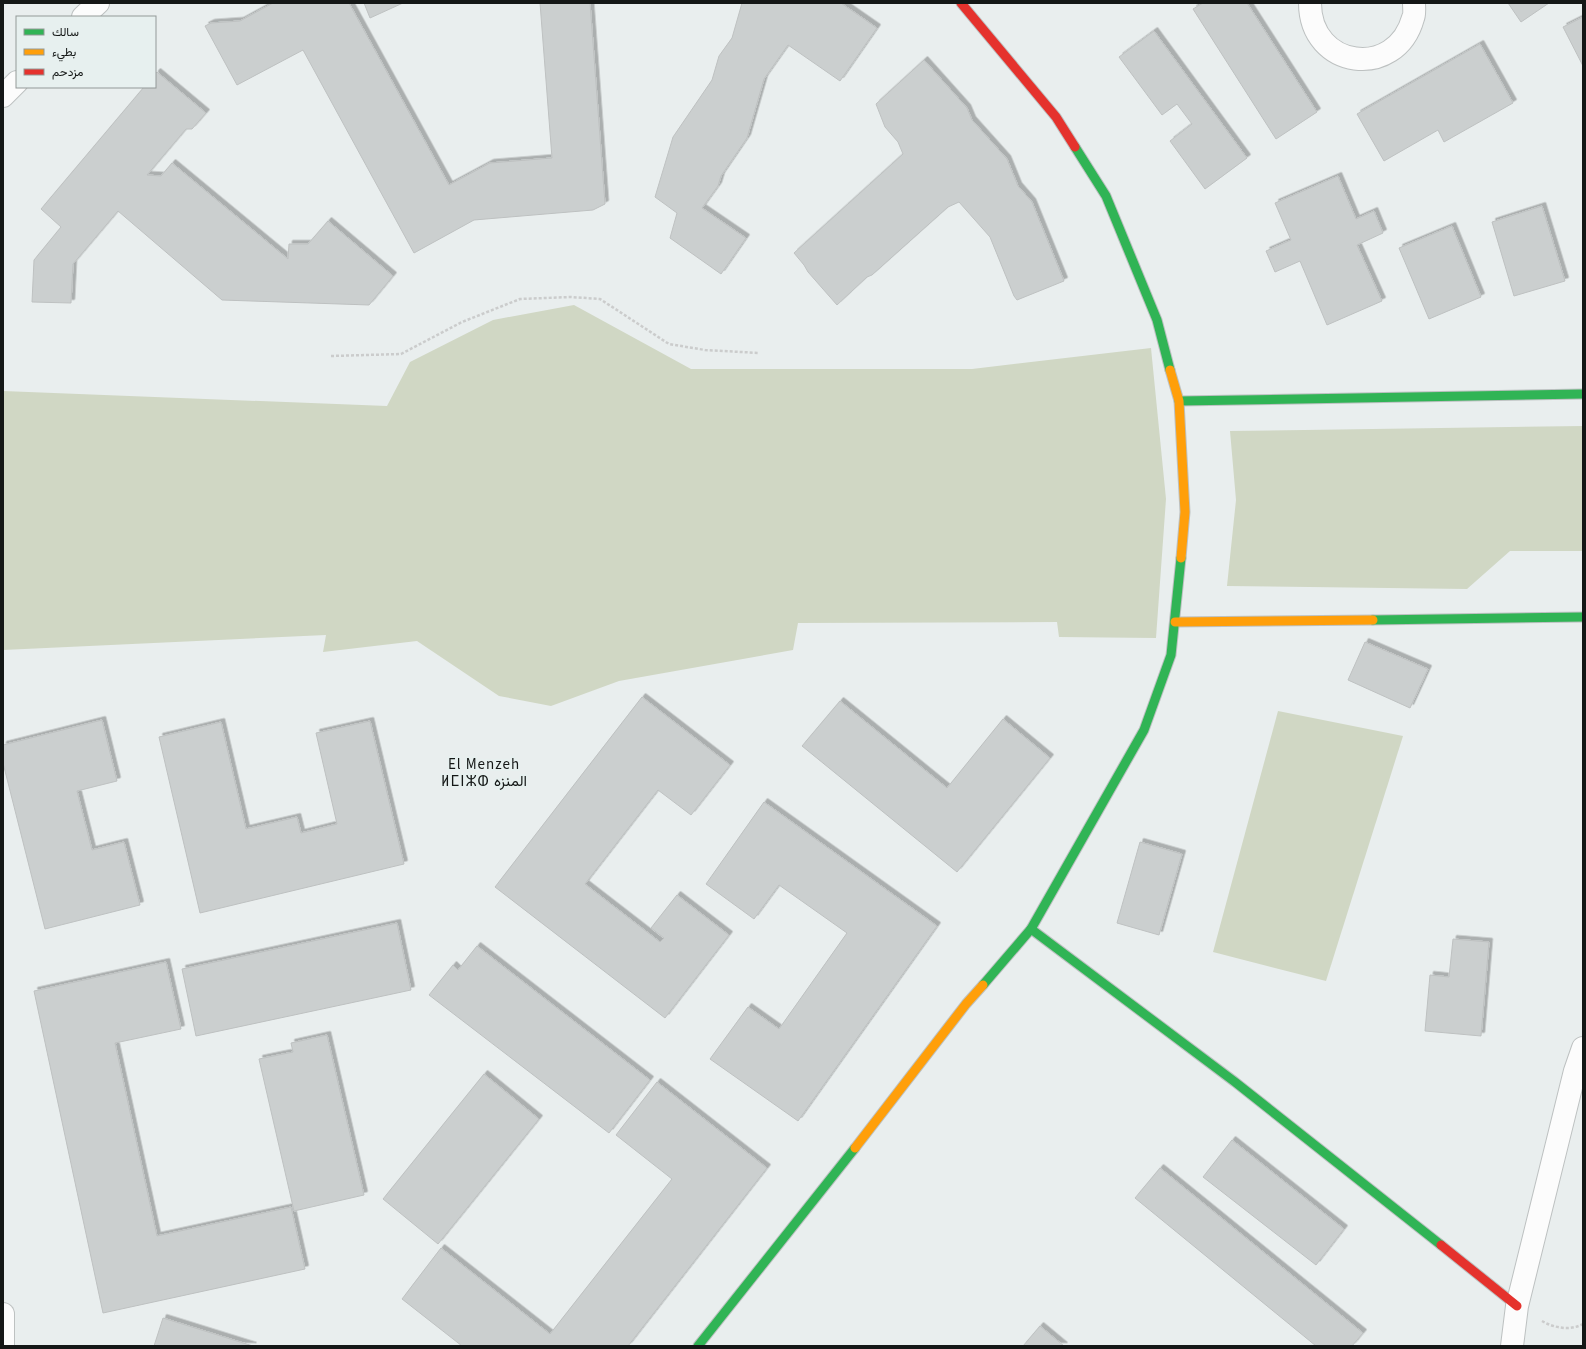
<svg xmlns="http://www.w3.org/2000/svg" width="1586" height="1349" viewBox="0 0 1586 1349" font-family="'Source Sans 3',Vazirmatn,'Noto Sans Tifinagh',sans-serif">
<defs>
<filter id="shadow"><feDropShadow dx="3.5" dy="-3.5" stdDeviation="0" flood-color="#0004"/></filter>
</defs>
<rect width="100%" height="100%" fill="#e9eeee"/>
<g fill="#d0d7c4">
<polygon points="574,305 691,369 972,369 1151,348 1166,499 1156,638 1059,637 1057,622 798,623 793,650 619,681 551,706 499,696 417,641 323,652 326,635 3,650 3,391 387,406 410,362 493,320"/>
<polygon points="1583,426 1583,551 1510,551 1467,589 1227,586 1236,500 1230,431"/>
<polygon points="1278,711 1403,736 1326,981 1213,952"/>
</g>
<g fill="#cbcfcf" stroke="#bec1c1" filter="url(#shadow)">
<polygon points="273,3 349,3 449,185 490,163 552,158 540,3 590,3 605,204 593,210 474,220 414,253 303,50 237,85 205,26 211,23 240,21"/>
<polygon points="364,3 403,3 370,18"/>
<polygon points="742,3 841,3 877,28 840,81 788,45 764,79 747,138 721,176 718,186 702,208 746,238 721,274 670,238 677,213 655,197 673,137 712,80 719,56 732,38"/>
<polygon points="1203,3 1247,3 1317,112 1276,139 1193,9"/>
<polygon points="1508,3 1549,3 1521,22"/>
<polygon points="1583,17 1583,66 1563,27"/>
<polygon points="1154,31 1247,158 1205,189 1170,141 1192,124 1177,104 1162,115 1119,57"/>
<polygon points="1480,44 1513,103 1444,142 1438,130 1384,161 1357,114"/>
<polygon points="924,60 967,108 972,120 1007,159 1018,186 1032,202 1064,281 1017,300 1014,296 990,237 959,202 948,207 872,275 867,277 837,305 808,272 804,265 794,253 903,154 898,142 885,127 876,104"/>
<polygon points="157,72 206,113 192,129 186,129 147,175 161,176 172,163 288,259 289,244 308,244 328,221 393,276 369,305 222,300 118,211 73,264 71,303 32,302 34,260 61,227 41,209 144,87 155,87 155,74"/>
<polygon points="1338,176 1356,219 1374,211 1383,233 1357,245 1382,301 1327,325 1300,261 1275,272 1266,251 1291,240 1275,203"/>
<polygon points="1542,206 1565,281 1514,296 1492,222"/>
<polygon points="1452,226 1481,297 1429,319 1399,248"/>
<polygon points="1365,642 1428,669 1410,708 1348,680"/>
<polygon points="642,697 730,765 691,815 658,790 585,884 660,942 664,938 651,928 677,895 729,935 665,1018 495,887"/>
<polygon points="840,701 947,788 1003,719 1050,758 957,872 802,746"/>
<polygon points="102,720 117,781 77,791 92,850 124,842 140,905 45,929 3,763 3,745"/>
<polygon points="370,721 404,864 200,913 159,737 221,722 246,829 297,817 301,833 337,824 316,733"/>
<polygon points="764,802 937,926 798,1121 710,1059 748,1007 779,1029 847,933 779,885 754,919 706,884"/>
<polygon points="1140,842 1182,854 1159,935 1117,923"/>
<polygon points="397,923 411,990 196,1036 182,969"/>
<polygon points="1453,939 1489,942 1481,1036 1425,1031 1430,975 1449,977"/>
<polygon points="477,946 650,1080 609,1133 429,995 453,965 458,970"/>
<polygon points="166,962 181,1029 115,1043 157,1236 291,1207 305,1269 103,1313 34,991"/>
<polygon points="327,1035 364,1195 294,1211 259,1059 293,1052 291,1043"/>
<polygon points="484,1074 539,1119 438,1244 383,1199"/>
<polygon points="657,1082 767,1168 628,1346 462,1346 402,1299 441,1248 550,1334 672,1179 616,1135"/>
<polygon points="1232,1140 1344,1229 1316,1265 1203,1177"/>
<polygon points="1160,1168 1363,1333 1352,1346 1316,1346 1135,1198"/>
<polygon points="163,1318 253,1346 154,1346"/>
<polygon points="1040,1326 1064,1346 1023,1346"/>
</g>
<g fill="none" stroke-linecap="round" stroke-linejoin="round">
<defs>
<g id="street">
<path d="M1310,3C1310,69 1396,80 1413,18C1415,14 1414,8 1414,3"/>
<polyline points="83,17 98,3"/>
<polyline points="3,96 17,82"/>
<polyline points="3,1314 3,1346"/>
<polyline points="1512,1346 1517,1306 1575,1071 1583,1048"/>
</g>
<g id="fast">
<polyline points="1075,147 1106,196 1157,320 1170,370"/>
<polyline points="1179,401 1583,394"/>
<polyline points="1373,620 1583,617"/>
<polyline points="1031,929 1235,1082 1441,1245"/>
<polyline points="983,985 1031,929 1144,730 1171,655 1181,558"/>
<polyline points="698,1346 855,1148"/>
</g>
<g id="slow">
<polyline points="1170,370 1179,401 1185,512 1181,558"/>
<polyline points="1175,622 1373,620"/>
<polyline points="855,1148 966,1004 983,985"/>
</g>
<g id="jam">
<polyline points="961,3 1056,117 1075,147"/>
<polyline points="1441,1245 1517,1306"/>
</g>
</defs>
<use href="#street" stroke="#bdc1c1" stroke-width="24"/>
<use href="#fast" stroke="#bdc1c1" stroke-width="11"/>
<use href="#slow" stroke="#bdc1c1" stroke-width="11"/>
<use href="#jam" stroke="#bdc1c1" stroke-width="11"/>
<g stroke="#cbcccc" stroke-width="2.5" stroke-dasharray="3 2" stroke-linecap="butt">
<polyline points="331,356 401,354 462,322 520,299 571,297 600,299 669,344 705,350 759,353"/>
<path d="M1542,1321C1554,1328 1570,1331 1583,1324"/>
</g>
<use href="#street" stroke="#fcfcfc" stroke-width="22"/>
<use href="#fast" stroke="#30b455" stroke-width="9"/>
<use href="#slow" stroke="#ff9f0a" stroke-width="9"/>
<use href="#jam" stroke="#e5322d" stroke-width="9"/>
</g>
<g text-anchor="middle" dominant-baseline="central" stroke-width="4" stroke-linejoin="round" paint-order="stroke">
<g font-size="15" letter-spacing="1" fill="#141716" stroke="#e7f0ef">
<text x="484" y="764">El Menzeh<tspan x="484" dy="17">ⵍⵎⵏⵣⵀ المنزه</tspan></text>
</g>
</g>
<rect width="1586" height="1349" fill="none" stroke="#141716" stroke-width="8"/>
<rect x="16" y="16" width="140" height="72" fill="#e7f0ef" stroke="#939998"/>
<rect x="24" y="29" width="20" height="6" fill="#30b455" stroke="#939998"/>
<text x="52" y="36" font-size="12" fill="#141716">سالك</text>
<rect x="24" y="49" width="20" height="6" fill="#ff9f0a" stroke="#939998"/>
<text x="52" y="56" font-size="12" fill="#141716">بطيء</text>
<rect x="24" y="69" width="20" height="6" fill="#e5322d" stroke="#939998"/>
<text x="52" y="76" font-size="12" fill="#141716">مزدحم</text>
</svg>
